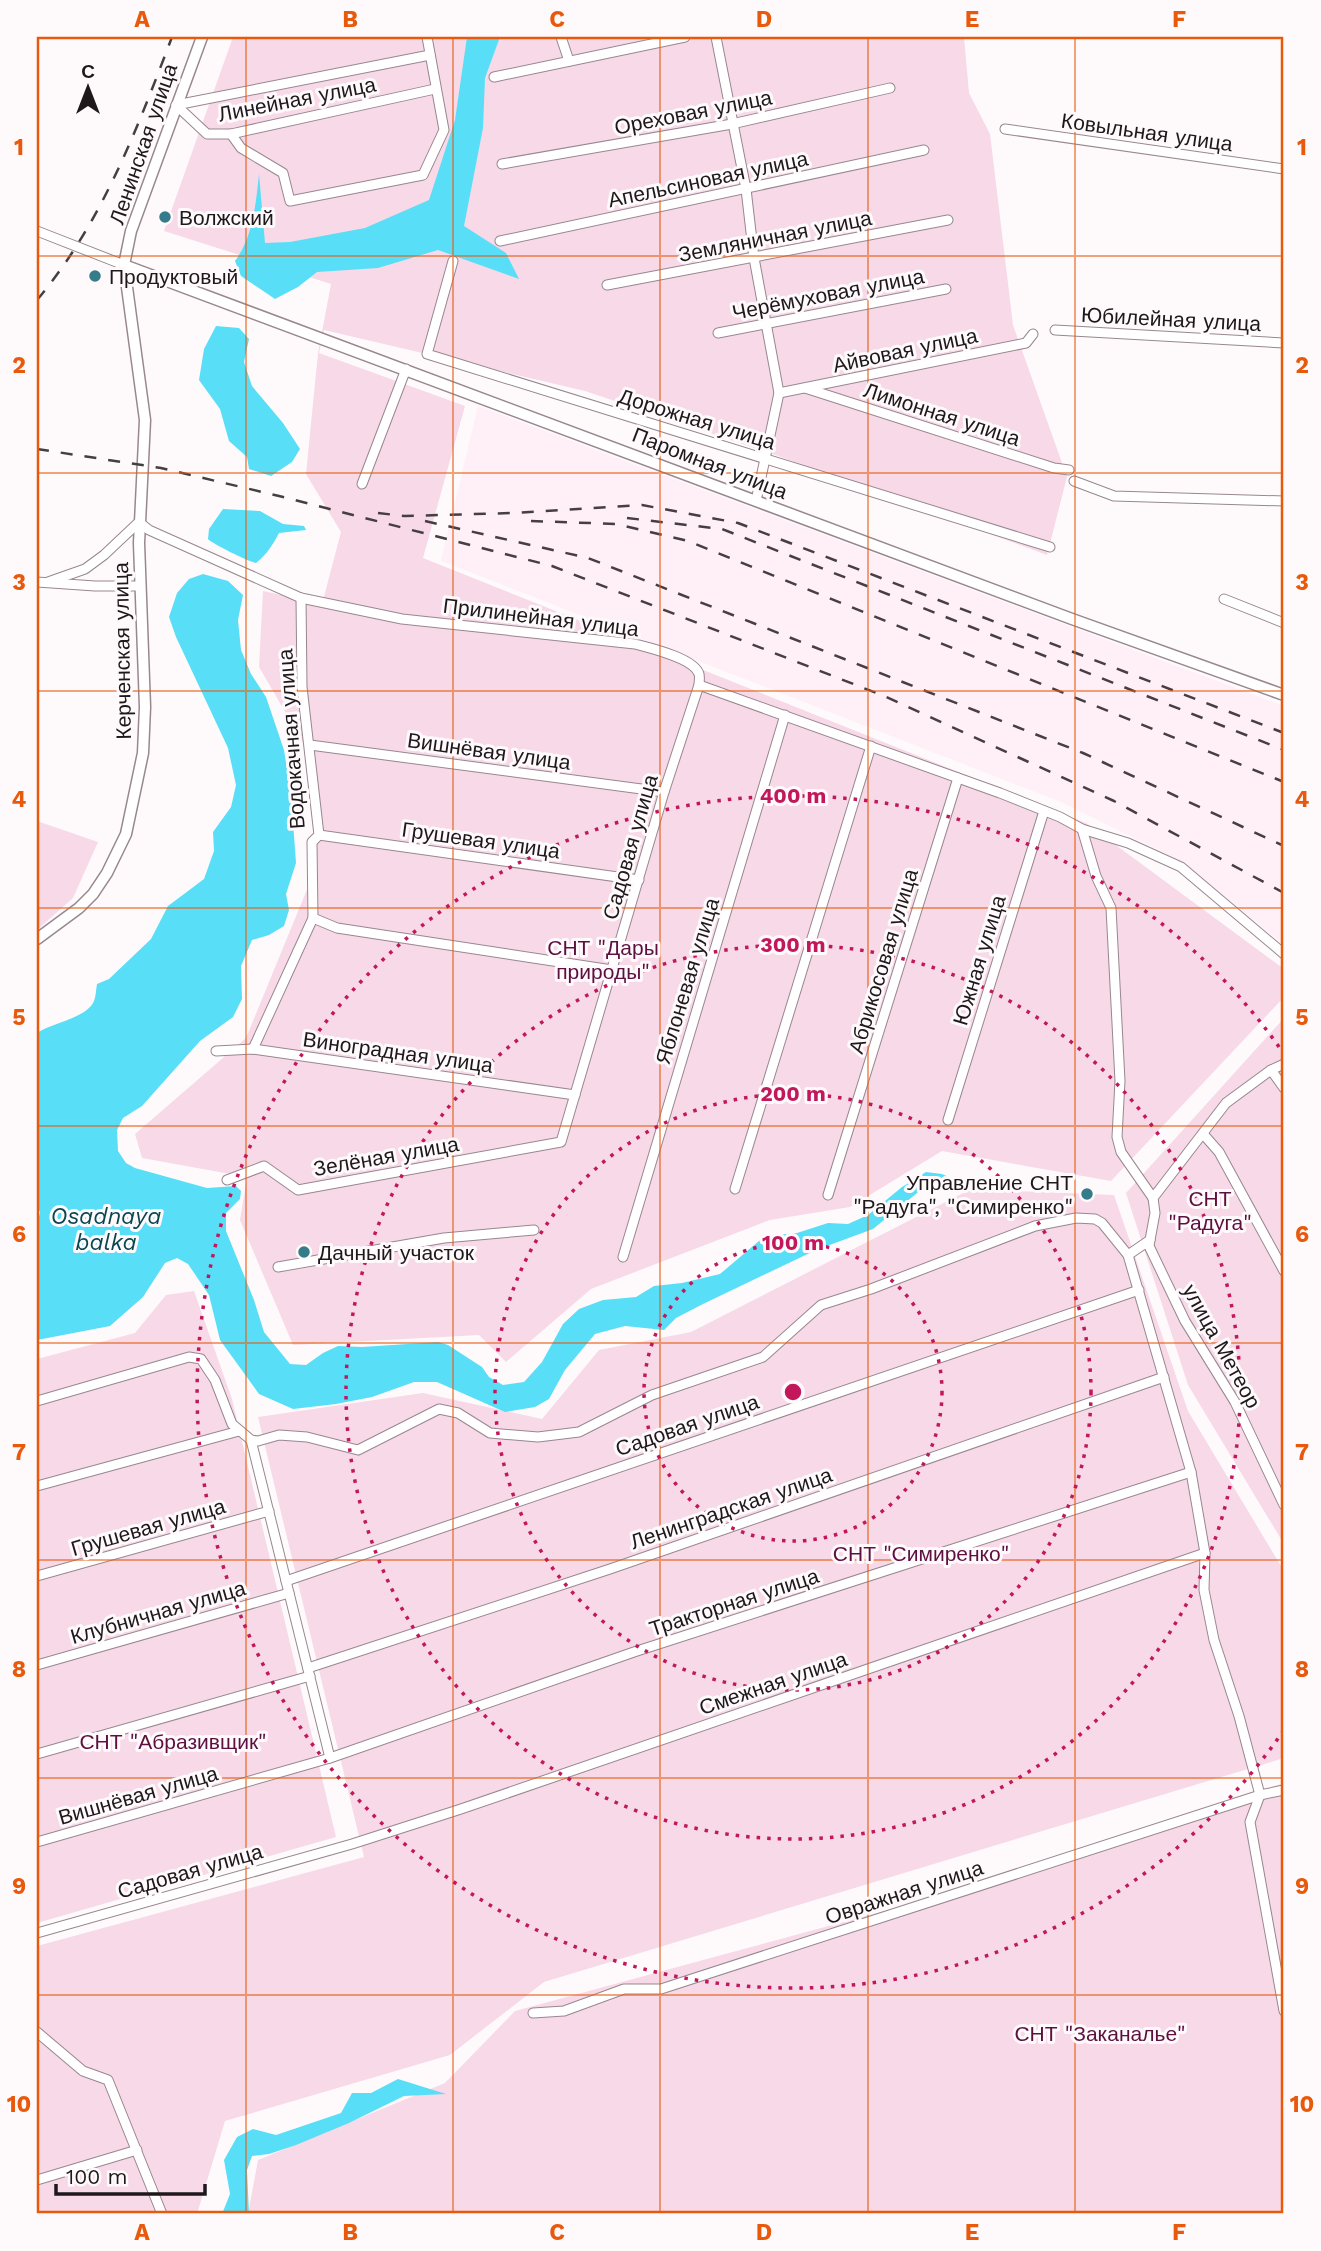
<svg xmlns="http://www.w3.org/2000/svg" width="1321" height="2251" viewBox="0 0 1321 2251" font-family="'Work Sans',sans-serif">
<rect width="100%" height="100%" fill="#fefafc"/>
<polygon fill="#ffeff6" points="478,406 1284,706 1284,945 1183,862 1061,802 441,561"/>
<g fill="#f7d9e7">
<polygon points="233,37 964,37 969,93 990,134 1013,325 1067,477 1047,555 781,457 585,391 324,330 319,353 465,406 423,558 1086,823 1284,969 1284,997 1111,1181 942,1151 850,1207 770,1220 591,1289 506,1362 479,1335 293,1345 240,1220 247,1177 142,1158 135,1134 246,1038 308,887 315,834 305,746 259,667 263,591 322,604 341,532 306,474 318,353 331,284 164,231"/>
<polygon points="37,821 98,842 73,898 37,930"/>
<polygon points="1284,1018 1284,1544 1188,1385 1126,1193"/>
<polygon points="971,1189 1114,1195 1188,1411 1284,1571 1284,1758 544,1982 450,2055 225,2121 197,2214 37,2214 37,1946 364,1857 258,1417 423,1393 542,1419 599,1350 691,1332"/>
<polygon points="194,1291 232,1399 336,1837 37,1923 37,1359 135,1333 166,1295"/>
<polygon points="1284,1783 1284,2214 248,2214 258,2160 445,2083 515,2011 910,1904"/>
</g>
<g fill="#58def7">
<path d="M467,37H500L485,78L483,128L464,226L506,253L519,279L438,250L378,268L317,272L298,287L275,299L241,276L235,261C253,237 256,203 259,174L265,243L290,242L365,228L429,200L455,120Z"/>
<polygon points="216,326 239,328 249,339 244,362 252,386 283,423 300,449 292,462 271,476 249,469 247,457 229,441 220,409 199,380 204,349"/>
<path d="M223,509L260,511L283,524L304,526L306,530L279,533C272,546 267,554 256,563C249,562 211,543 208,539L209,529Z"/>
<path d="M203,574L228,581L243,595L238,620L241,650L251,674L266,697L284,750L291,794L296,863L286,894L289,910L284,926L269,935L252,940L241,966L242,999L233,1017L200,1041L142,1106L123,1118L117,1130L118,1151L126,1163L135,1168L207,1188L236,1186L241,1191L240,1199L226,1213V1231L254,1300L264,1332L290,1364L306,1365L323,1353L338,1346L362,1347L438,1342L448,1345L482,1367L489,1377L503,1385L524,1382L542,1362L563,1324L579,1309L603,1300L636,1297L654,1286L682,1283L720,1274L765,1236L797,1233L828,1223L848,1224L868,1215L902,1187L926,1172L942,1174L960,1182L943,1188L922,1189L873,1229L816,1250L703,1304L676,1318L664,1330L625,1326L595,1334L565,1370L549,1399L535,1407L505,1412L437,1382H414L372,1397L336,1404L293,1409L259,1394L220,1340L209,1295L188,1264L177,1258L165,1263L143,1297L110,1326L37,1340V1226L40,1212L37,1206V1033C52,1023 87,1018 94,1001C96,996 96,989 97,984L109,979L151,939L168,906L204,879L214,851L213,832L231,807L236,785L228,748L176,637L169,617L177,593L189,579Z"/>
<polygon points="398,2079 446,2094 404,2096 349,2123 296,2145 269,2154 252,2156 247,2170 249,2214 222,2214 230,2194 224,2160 237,2137 253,2129 276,2135 341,2113 352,2093 371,2093"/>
</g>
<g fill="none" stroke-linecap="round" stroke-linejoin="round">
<defs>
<g id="minor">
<polyline points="561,37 569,61"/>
<polyline points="716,37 746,189 754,258 779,393 756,501"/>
<polyline points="494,77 685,37"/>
<polyline points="176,105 207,134 231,134 435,89"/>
<polyline points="176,105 430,55"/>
<polyline points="1005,129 1284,169"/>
<polyline points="231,134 241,148 283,173 290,201 423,175 444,130 427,37"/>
<polyline points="502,164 732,124 890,88"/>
<polyline points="37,231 124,265"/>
<polyline points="500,241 924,150"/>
<polyline points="453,261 427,354 1050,547"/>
<polyline points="607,285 948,220"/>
<polyline points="1055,330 1284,343"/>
<polyline points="718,333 946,289"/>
<polyline points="805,388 1054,468 1069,470"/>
<polyline points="779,393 1026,343 1033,334"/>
<polyline points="1074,481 1114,496 1284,501"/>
<polyline points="362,484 406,369"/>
<polyline points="37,582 95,586 139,586"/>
<path d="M48,582L85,569L104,555L139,522L149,530L301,598L402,619L635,644C650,648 694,658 699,674C700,676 699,683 699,685L1000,793L1060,817L1082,829L1128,843L1181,867L1284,954"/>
<polyline points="1224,599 1284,623"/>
<polyline points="310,745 664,792"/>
<polyline points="1082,829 1096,876 1111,908 1120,1081 1117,1137 1121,1152 1153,1198"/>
<polyline points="319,835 639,880"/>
<polyline points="313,918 337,928 612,970"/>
<polyline points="253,1049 313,918 312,842 319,835 302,687 301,598"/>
<polyline points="216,1051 253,1049 575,1095"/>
<polyline points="1271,1070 1284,1088"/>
<polyline points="948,1120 1044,811"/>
<polyline points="1204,1135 1219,1152 1284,1271"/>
<polyline points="227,1180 264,1166 298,1190 561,1142 664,792 699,685"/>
<polyline points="735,1189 871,746"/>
<polyline points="828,1195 958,778"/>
<polyline points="1150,1240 1149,1246 1185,1321 1235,1402 1284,1505"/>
<polyline points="1128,1255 1150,1240 1155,1213 1153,1198 1226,1103 1271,1070 1284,1064"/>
<polyline points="623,1257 785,715"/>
<polyline points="278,1267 444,1238 534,1230"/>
<polyline points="37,1401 189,1357 201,1359 215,1380 232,1424 251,1440 258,1441 279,1435 307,1437 358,1450 439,1409 458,1413 490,1433 538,1437 579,1432 652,1395 763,1357 821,1305 871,1289 1035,1226 1076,1218 1095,1219 1102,1223 1128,1255 1191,1472 1205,1553 1204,1590 1214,1640 1239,1716 1260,1795 1250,1822 1284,2011"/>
<polyline points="251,1440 330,1758"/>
<polyline points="37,1486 239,1431"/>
<polyline points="37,1576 269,1511"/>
<polyline points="286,1581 1139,1290"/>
<polyline points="37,1665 289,1593"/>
<polyline points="308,1668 610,1569 1164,1377"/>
<polyline points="37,1754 310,1676"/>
<polyline points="37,1842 330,1758 634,1652 1191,1472"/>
<polyline points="37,1933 352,1844 461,1809 1205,1553"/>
<polyline points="533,2013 564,2011 624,1989 661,1989 1260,1795 1284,1790"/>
<polyline points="37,2032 83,2071 108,2080 162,2214"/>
<polyline points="37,2180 137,2150"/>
</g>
<g id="tertiary">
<polyline points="124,265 1072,619 1284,695"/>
<polyline points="37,939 79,908 93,894 107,873 126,834 143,753 145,707 139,543 145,420 124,265 131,231 202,37"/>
</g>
</defs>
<use href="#minor" stroke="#98878f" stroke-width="11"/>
<use href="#tertiary" stroke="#98878f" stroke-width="13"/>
<use href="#minor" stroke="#fff" stroke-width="9"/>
<use href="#tertiary" stroke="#fff" stroke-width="10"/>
<g stroke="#453f42" stroke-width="2.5" stroke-dasharray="12 12" stroke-linecap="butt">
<path d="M37,300C102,223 137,129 172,37"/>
<polyline points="37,449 161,468 279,496 552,566 884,696 1114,801 1284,893"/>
<polyline points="378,513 404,516 513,513 642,505 738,523 1284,733"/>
<polyline points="627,518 722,529 1284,750"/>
<polyline points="425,521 588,558 1083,753 1284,846"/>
<polyline points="531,521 616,524 688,541 1284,782"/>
</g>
</g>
<path fill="none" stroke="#e8590c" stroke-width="2" stroke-opacity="0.55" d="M246,37V2214M453,37V2214M660,37V2214M868,37V2214M1075,37V2214M37,256H1284M37,473H1284M37,691H1284M37,908H1284M37,1126H1284M37,1343H1284M37,1560H1284M37,1778H1284M37,1995H1284"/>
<g fill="none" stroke="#c2185b" stroke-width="3.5" stroke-dasharray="3.5 7">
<circle cx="793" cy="1392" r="149"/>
<circle cx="793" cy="1392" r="298"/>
<circle cx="793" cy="1392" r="447"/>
<path d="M1284 1730A596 596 0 1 1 1284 1054"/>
</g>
<g fill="#367b89" stroke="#fefafc" stroke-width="2.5">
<circle cx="165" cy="217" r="7"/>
<circle cx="95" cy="276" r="7"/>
<circle cx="1087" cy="1194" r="7"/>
<circle cx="304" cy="1252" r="7"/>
</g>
<g text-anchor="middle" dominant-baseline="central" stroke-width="6" stroke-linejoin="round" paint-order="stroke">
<g font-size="21" fill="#1e181b" stroke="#fefafc">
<text transform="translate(297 99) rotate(-11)">Линейная улица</text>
<text transform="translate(693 112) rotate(-11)">Ореховая улица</text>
<text transform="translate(1147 132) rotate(8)">Ковыльная улица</text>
<text transform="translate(143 144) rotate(-71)">Ленинская улица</text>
<text transform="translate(708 179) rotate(-12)">Апельсиновая улица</text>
<text transform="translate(775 236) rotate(-11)">Земляничная улица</text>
<text transform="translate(828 294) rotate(-11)">Черёмуховая улица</text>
<text transform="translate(1171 319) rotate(3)">Юбилейная улица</text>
<text transform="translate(905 350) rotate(-12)">Айвовая улица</text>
<text transform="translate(942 414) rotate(18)">Лимонная улица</text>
<text transform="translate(697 419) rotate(17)">Дорожная улица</text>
<text transform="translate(710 463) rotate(21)">Паромная улица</text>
<text transform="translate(541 617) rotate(7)">Прилинейная улица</text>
<text transform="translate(122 651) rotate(-91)">Керченская улица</text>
<text transform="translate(291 739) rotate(-94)">Водокачная улица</text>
<text transform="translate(489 751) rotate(8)">Вишнёвая улица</text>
<text transform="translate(481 840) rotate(8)">Грушевая улица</text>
<text transform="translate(630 847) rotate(-74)">Садовая улица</text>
<text transform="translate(979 960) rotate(-73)">Южная улица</text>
<text transform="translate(883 961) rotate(-73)">Абрикосовая улица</text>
<text transform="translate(687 981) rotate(-73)">Яблоневая улица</text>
<text transform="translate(398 1052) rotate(8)">Виноградная улица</text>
<text transform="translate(386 1156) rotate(-10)">Зелёная улица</text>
<text transform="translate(1222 1346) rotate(61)">улица Метеор</text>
<text transform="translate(687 1425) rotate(-19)">Садовая улица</text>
<text transform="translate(731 1508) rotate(-19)">Ленинградская улица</text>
<text transform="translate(148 1527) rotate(-16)">Грушевая улица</text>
<text transform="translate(734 1602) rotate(-18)">Тракторная улица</text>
<text transform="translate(158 1612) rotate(-16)">Клубничная улица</text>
<text transform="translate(773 1683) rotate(-19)">Смежная улица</text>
<text transform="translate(138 1795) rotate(-16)">Вишнёвая улица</text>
<text transform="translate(190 1871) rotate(-16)">Садовая улица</text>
<text transform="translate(904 1892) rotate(-18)">Овражная улица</text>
</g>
<g font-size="21" fill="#1e181b" stroke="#fefafc" text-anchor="start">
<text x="179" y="217">Волжский</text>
<text x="109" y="276">Продуктовый</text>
<text x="1073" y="1182" text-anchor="end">Управление СНТ<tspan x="1073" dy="24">"Радуга", "Симиренко"</tspan></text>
<text x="318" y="1252">Дачный участок</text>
</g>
<g font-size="21" fill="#5d0f3f" stroke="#fefafc">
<text x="603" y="947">СНТ "Дары<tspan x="603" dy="24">природы"</tspan></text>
<text x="1210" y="1198">СНТ<tspan x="1210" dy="24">"Радуга"</tspan></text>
<text x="921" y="1553">СНТ "Симиренко"</text>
<text x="173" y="1741">СНТ "Абразивщик"</text>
<text x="1100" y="2033">СНТ "Заканалье"</text>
</g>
<g font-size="23" font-style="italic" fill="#084650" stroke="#fefafc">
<text x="106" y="1216">Osadnaya<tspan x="106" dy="26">balka</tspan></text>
</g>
</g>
<circle cx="793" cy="1392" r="10" fill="#c2185b" stroke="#fefafc" stroke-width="3.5"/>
<g font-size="21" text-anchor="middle" font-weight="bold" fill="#c2185b" stroke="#fefafc" stroke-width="6" stroke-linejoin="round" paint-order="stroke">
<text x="793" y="803">400 m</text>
<text x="793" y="952">300 m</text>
<text x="793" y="1101">200 m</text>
<text x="793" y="1250">100 m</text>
</g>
<rect width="1321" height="2251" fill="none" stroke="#fefafc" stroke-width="77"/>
<g transform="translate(88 88)" stroke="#fefafc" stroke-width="5" paint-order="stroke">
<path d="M0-5L12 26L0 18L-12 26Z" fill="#1e181b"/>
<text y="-10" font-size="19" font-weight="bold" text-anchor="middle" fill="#1e181b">С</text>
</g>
<path d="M56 2184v10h149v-10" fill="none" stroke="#1e181b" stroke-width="3.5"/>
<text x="66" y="2184" font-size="21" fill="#1e181b" stroke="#fefafc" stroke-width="5" paint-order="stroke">100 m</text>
<rect x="38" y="38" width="1244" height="2174" fill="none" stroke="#e8590c" stroke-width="2.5"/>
<g font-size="23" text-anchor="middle" font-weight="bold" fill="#e8590c">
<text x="142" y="27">A</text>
<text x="350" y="27">B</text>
<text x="557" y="27">C</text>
<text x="764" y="27">D</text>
<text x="972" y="27">E</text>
<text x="1179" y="27">F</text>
<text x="19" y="155">1</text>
<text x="1302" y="155">1</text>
<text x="19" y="373">2</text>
<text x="1302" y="373">2</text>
<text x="19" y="590">3</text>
<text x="1302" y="590">3</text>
<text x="19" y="807">4</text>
<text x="1302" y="807">4</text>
<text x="19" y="1025">5</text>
<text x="1302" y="1025">5</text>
<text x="19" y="1242">6</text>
<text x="1302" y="1242">6</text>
<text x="19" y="1460">7</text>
<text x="1302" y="1460">7</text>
<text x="19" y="1677">8</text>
<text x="1302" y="1677">8</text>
<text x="19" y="1894">9</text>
<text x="1302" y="1894">9</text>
<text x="19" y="2112">10</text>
<text x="1302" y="2112">10</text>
<text x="142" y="2240">A</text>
<text x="350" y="2240">B</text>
<text x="557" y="2240">C</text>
<text x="764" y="2240">D</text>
<text x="972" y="2240">E</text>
<text x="1179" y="2240">F</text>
</g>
</svg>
